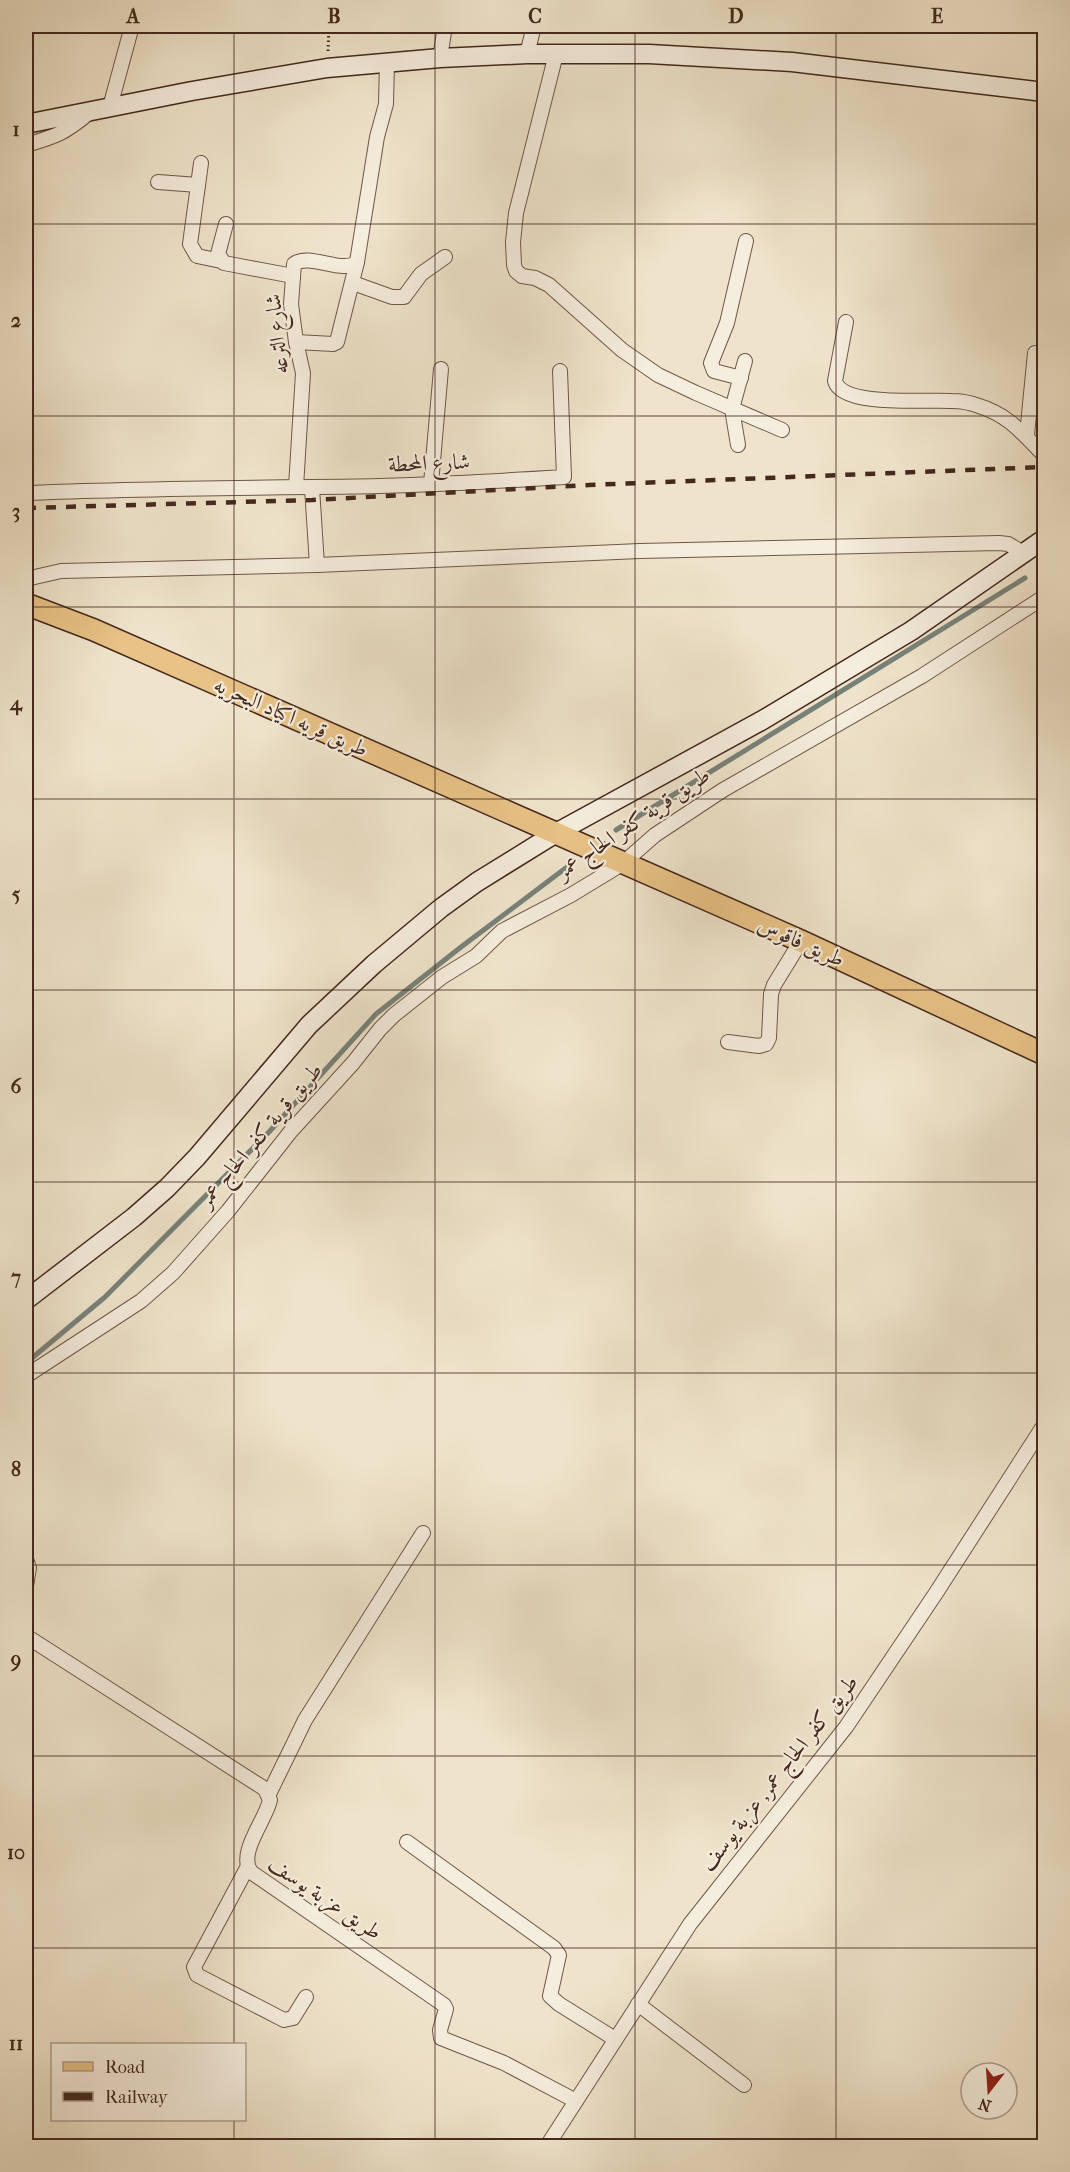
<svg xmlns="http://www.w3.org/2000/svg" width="1070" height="2172" viewBox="0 0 1070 2172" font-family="'IM FELL French Canon',Amiri,serif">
<rect width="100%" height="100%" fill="#efe4cb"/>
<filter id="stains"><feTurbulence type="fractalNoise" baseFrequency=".00333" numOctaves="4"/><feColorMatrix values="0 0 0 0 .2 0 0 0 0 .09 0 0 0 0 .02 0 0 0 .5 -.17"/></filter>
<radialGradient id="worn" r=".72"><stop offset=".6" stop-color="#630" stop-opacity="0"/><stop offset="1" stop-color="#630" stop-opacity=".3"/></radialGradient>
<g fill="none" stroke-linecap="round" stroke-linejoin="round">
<g stroke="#78827b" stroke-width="5">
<polyline points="616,830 1025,578"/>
<polyline points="26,1363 105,1297 269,1132 376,1014 461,947 571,864"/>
</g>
<defs>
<g id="street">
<polyline points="527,54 534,26"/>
<polyline points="556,54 516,213 513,242 514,265 516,271 522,276 535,278 549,285 622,350 658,375 696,393 782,430"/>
<polyline points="440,58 445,26"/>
<polyline points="110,107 132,26"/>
<path d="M26,145C57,136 65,133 90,112"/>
<polyline points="201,163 190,244 197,256 221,261"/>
<polyline points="158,182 198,185"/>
<polyline points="226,224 218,254 224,263 293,276"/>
<polyline points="353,283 392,297 404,297 421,274 445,257"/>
<path d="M846,322L835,381C842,408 930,399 952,401C962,401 971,403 979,406C1009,415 1024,435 1044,455"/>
<polyline points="296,342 333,344 337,342 357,262"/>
<polyline points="741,378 714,371 711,363 727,323 746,241"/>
<polyline points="1027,435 1035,353"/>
<polyline points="738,445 732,409 745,361"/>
<polyline points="431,484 441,369"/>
<path d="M296,487L303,373L296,342L291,304L294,264C309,252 343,275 357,262L377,137L386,104L387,62"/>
<polyline points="312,488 317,565"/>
<path d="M26,493C121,489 217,488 313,487C397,487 480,482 564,477L560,371"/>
<polyline points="26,579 61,571 317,565 640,551 999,543 1008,544 1025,554"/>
<polyline points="728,1042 759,1046 766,1044 769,1038 771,994 774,985 801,941"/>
<polyline points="26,1376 141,1301 173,1273 228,1211 291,1131 353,1063 380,1029 394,1015 442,977 476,956 502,931 571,895 622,864 655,835 723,790 922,676 1044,597"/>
<polyline points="26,1559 29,1568 26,1586"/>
<path d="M26,1636L265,1789L270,1800C266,1820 237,1853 251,1872L444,2005L446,2009L440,2030L441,2038L504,2063L576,2101"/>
<polyline points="269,1794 305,1720 423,1533"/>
<polyline points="407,1842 554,1948 559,1955 550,1996 559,2004 615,2039"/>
<polyline points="247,1868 194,1967 197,1975 284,2020 293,2018 306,1997"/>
<polyline points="638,2004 744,2085"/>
<polyline points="547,2146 690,1924 846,1727 936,1593 1044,1425"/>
</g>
<g id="secondary">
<polyline points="26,124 192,91 327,68 440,58 527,54 649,54 792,62 1044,92"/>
<polyline points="26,1300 134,1217 167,1188 197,1157 309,1025 374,964 441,908 477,882 556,833 761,721 911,631 1044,539"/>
</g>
<polyline id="primary" points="26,604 94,630 801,941 1044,1054"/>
</defs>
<use href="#street" stroke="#6f5748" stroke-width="16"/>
<use href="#secondary" stroke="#44281d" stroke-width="21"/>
<use href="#primary" stroke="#44281d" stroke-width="24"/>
<polyline stroke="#44281d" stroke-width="3" stroke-dasharray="1.5 3" stroke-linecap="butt" points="328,51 329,26"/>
<use href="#street" stroke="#f5eddd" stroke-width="14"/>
<use href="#secondary" stroke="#f5eddd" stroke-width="18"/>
<use href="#primary" stroke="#e8c286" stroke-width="21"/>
<polyline stroke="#44281d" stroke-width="4.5" stroke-dasharray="10 10" stroke-linecap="butt" points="26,508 312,500 589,485 1044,467"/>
</g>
<path fill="none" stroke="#44281d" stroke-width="1.5" stroke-opacity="0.55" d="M234,26V2044M435,26V2146M635,26V2146M836,26V2146M26,224H1044M26,416H1044M26,607H1044M26,799H1044M26,990H1044M26,1182H1044M26,1373H1044M26,1565H1044M26,1756H1044M26,1948H1044M234,2120V2146"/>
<g text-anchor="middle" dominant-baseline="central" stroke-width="4.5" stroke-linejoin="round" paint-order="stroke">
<g font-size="22" fill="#44281d" stroke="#f5eddd">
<text transform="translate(277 334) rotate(-96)">شارع الترعه</text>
<text transform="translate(429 463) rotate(-2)">شارع المحطة</text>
<text transform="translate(291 717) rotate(24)">طريق قريه اكياد البحريه</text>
<text transform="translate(633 823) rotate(-34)">طريق قرية كفر الحاج عمر</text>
<text transform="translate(801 942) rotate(24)">طريق فاقوس</text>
<text transform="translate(260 1135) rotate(-50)">طريق قرية كفر الحاج عمر</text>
<text transform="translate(779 1773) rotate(-52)">طريق كفر الحاج عمر, عزبة يوسف</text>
<text transform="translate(325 1898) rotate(34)">طريق عزبة يوسف</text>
</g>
</g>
<rect width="1070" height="2172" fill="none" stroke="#efe4cb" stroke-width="66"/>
<rect x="51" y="2043" width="195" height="78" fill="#f5eddd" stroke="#ae9e90" stroke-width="1.5"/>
<rect x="63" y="2062" width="30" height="9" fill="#e8c286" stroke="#ae9e90" stroke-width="1.5"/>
<text x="105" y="2073" font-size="18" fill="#44281d">Road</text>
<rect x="63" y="2092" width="30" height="9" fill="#44281d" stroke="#ae9e90" stroke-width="1.5"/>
<text x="105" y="2103" font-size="18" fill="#44281d">Railway</text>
<g transform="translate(989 2091) rotate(197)"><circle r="28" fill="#f5eddd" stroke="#ae9e90" stroke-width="1.5"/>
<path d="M0-4.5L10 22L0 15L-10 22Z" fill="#8f2418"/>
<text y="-9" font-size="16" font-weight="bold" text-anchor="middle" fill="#44281d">N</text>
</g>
<rect x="33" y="33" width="1004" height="2106" fill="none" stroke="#44281d" stroke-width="2"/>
<g font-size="20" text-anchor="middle" font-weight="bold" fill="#44281d">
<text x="133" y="23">A</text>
<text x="334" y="23">B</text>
<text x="535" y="23">C</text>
<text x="736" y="23">D</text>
<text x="937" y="23">E</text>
<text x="16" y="136">1</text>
<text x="16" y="327">2</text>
<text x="16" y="518">3</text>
<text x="16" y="710">4</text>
<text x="16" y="901">5</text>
<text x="16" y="1093">6</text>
<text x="16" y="1284">7</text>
<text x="16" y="1476">8</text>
<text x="16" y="1667">9</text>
<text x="16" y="1859">10</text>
<text x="16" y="2050">11</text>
</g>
<rect width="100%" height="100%" filter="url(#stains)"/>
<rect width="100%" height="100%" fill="url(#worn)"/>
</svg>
